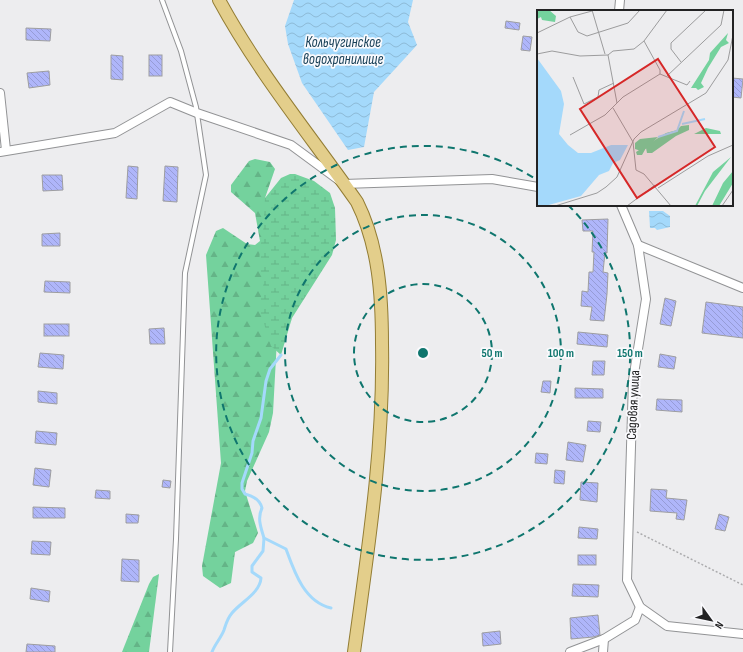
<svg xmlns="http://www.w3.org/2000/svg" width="743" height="652" viewBox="0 0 743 652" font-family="'Sofia Sans Condensed',sans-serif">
<defs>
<pattern id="forest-firs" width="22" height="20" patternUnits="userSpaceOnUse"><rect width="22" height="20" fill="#74d29d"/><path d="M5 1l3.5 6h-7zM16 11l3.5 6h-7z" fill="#64b487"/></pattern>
<pattern id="wetland-marsh" width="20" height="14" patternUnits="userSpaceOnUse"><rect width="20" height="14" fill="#74d29d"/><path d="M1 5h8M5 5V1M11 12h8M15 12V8" fill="none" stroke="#64b487"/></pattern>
<pattern id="water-waves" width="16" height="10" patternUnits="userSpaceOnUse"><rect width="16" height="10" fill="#a4d9fb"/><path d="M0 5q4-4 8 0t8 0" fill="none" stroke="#8dbad7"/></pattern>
<pattern id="building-back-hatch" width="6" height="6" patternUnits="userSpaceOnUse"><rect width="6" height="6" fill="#afb6fa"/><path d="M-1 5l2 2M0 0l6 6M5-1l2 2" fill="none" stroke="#969cd6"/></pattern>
</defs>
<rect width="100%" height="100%" fill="#ededef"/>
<g fill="url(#forest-firs)">
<polygon points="255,159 270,162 275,169 265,198 277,339 273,413 269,432 247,481 245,491 258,533 253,543 235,552 231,583 220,588 203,576 202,566 221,463 206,255 216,231 223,228 247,244 255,245 260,241 255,213 231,192 231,185 249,161"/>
<polygon points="159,574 149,652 122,652 149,584 153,577"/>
</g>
<polygon fill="url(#wetland-marsh)" points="290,174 295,174 314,181 330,193 335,208 336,240 332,255 292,318 281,355 271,346 261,314 260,303 264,281 259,266 260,248 263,233 265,198 281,178"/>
<g fill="url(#water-waves)">
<polygon points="294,0 413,0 408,22 417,45 374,92 364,147 348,150 302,83 288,44 285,26"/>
<polygon points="649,211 663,211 670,216 670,227 657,230 655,228 650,228"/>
</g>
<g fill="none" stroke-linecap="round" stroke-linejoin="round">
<g stroke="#a4d9fb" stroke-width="3">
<path d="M281,355L270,369L266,381L261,418L253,441L252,453L242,483V489L245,494C253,496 260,500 262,508C257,518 261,528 264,538L286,549C294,571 304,602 331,608"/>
<path d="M212,652C215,644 221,638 224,630C226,624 227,619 232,613C241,602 260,593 261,578L252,572V566L263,551L264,538"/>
</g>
</g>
<g fill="url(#building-back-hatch)" stroke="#9e9ea0">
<polygon points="506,21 520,23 519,30 505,28"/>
<polygon points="26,28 51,29 50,41 26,40"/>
<polygon points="523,36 532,37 530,51 521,50"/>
<polygon points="111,55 123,56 123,80 111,79"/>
<rect x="149" y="55" width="13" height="21"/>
<polygon points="49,71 50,85 29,88 27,73"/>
<polygon points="732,78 743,79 741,98 732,97"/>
<polygon points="128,166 138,167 137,199 126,198"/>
<polygon points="165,166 178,167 177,202 163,201"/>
<polygon points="42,175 62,175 63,190 43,191"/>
<polygon points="608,219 607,253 605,253 603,272 608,273 607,294 604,321 590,320 592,307 581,306 582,291 588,292 589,272 593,272 594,252 592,252 593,231 583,231 582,220"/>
<polygon points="60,233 60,246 42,246 42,234"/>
<polygon points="45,281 70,282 70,293 44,292"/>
<polygon points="665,298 676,301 671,326 660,324"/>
<polygon points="706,302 743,307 743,338 702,333"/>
<rect x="44" y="324" width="25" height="12"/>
<polygon points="164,328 165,344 150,344 149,329"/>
<polygon points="578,332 608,335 607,347 577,344"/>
<polygon points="40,353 64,355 63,369 38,367"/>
<polygon points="660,354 676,357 674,369 658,367"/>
<polygon points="593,361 605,361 604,375 592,375"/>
<polygon points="543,381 551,381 550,393 541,392"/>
<polygon points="575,388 603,389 603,398 575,398"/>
<polygon points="38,391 57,393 57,404 38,402"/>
<polygon points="657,399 682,400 682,412 656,410"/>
<polygon points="588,421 601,422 600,432 587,431"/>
<polygon points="36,431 57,433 56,445 35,443"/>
<polygon points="568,442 586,445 583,462 566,460"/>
<polygon points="536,453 548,454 547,464 535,463"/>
<polygon points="35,468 51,470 49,487 33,485"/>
<polygon points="555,470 565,471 564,484 554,483"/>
<polygon points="163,480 171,481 170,488 162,487"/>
<polygon points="581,482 598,483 597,502 580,500"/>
<polygon points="651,489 667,490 666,498 687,500 684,520 676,519 677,513 650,511"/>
<polygon points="96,490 110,491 110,499 95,498"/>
<polygon points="33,507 65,508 65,518 33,518"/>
<polygon points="126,514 139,515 138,523 126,523"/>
<polygon points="719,514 729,517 725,531 715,529"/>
<polygon points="579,527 598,529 597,539 578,538"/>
<polygon points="32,541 51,542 50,555 31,554"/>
<rect x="578" y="555" width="18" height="10"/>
<polygon points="122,559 139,560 139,582 121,581"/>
<polygon points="573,584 599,585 598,597 572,596"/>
<polygon points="31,588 50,591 49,602 30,599"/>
<polygon points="598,615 600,635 593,637 571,639 570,618"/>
<polygon points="500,631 501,644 483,646 482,633"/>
<polygon points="27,644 55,646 55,652 26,652"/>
</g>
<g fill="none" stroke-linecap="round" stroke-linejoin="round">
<defs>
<polyline id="lane" points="162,0 181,51 196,107 206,175 185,273 176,539 170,652"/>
<g id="street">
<polyline points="619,11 620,0"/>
<polyline points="0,93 6,150"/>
<polyline points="0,152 115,133 170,102 197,113 291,145 344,184 492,179 538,187"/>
<polyline points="621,205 638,245 646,299 633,380 627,580 640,607 667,626 743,634"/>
<polyline points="638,245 743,288"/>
<polyline points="570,652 604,639 635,620 640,607"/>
<polyline points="603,652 604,639"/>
</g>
<path id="primary" d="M219,0C258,72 310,135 357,202C379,246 382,296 382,344C384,448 368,550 354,652"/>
</defs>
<use href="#lane" stroke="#929395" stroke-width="6"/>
<use href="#street" stroke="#929395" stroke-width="10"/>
<use href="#primary" stroke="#937d34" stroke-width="14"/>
<polyline stroke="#acacae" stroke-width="1.5" stroke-dasharray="2 2" stroke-linecap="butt" points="637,532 743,585"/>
<use href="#lane" stroke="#fff" stroke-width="4"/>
<use href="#street" stroke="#fff" stroke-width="8"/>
<use href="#primary" stroke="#e3ce8b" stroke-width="12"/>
</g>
<g fill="none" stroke="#0f766e" stroke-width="2" stroke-dasharray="7 5">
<circle cx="423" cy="353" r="69"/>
<circle cx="423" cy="353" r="138"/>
<path d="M568 205A207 207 0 1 1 537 180"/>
</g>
<g text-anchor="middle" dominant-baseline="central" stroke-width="3.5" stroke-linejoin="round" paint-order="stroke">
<g font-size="14" fill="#222223" stroke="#fafafd">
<text transform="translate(633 405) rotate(-87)">Садовая улица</text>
</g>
<g font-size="15" font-style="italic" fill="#194158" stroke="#fafafd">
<text x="343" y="42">Кольчугинское<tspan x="343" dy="17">водохранилище</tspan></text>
</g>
</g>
<g transform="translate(537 10)">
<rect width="196" height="196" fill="#ededef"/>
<path d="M3,0H12L19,6L18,12L5,10L4,7L0,9V2Z" fill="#74d29d"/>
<path d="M191,23L189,30L192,33L184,37L171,58L164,73L167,77L161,80L159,78H154L172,50L173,43ZM152,115V120L139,126L115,143H110L109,138L105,145H100L99,142L129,123L140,120L144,116ZM169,118L183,121L184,124H157ZM194,147L168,181L160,196H158L176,162ZM196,161V173L182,196H175L186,173Z" fill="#74d29d"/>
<path d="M121,127L110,138L104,141L98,139V133L103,129Z" fill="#74d29d"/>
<path d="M0,48L24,81L27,94L22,124L31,135L41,143H54L74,135H91L83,150L76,153L72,161L62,165L44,186L8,196H0Z" fill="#a4d9fb"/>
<path fill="none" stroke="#a4d9fb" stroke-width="2" d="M145,114L168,109M121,127L140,121L147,101"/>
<path fill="none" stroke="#9c9c9d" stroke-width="1" d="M55,0L68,44M33,7L55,1M0,23L33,7L41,22L50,26L91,13L103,0M107,31L123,60V64M0,44L15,41L43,46L71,45L76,41L97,39L107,31L130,0M71,45L80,93M144,52L134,39V33L169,0M123,64L150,75L153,71M130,66L184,15L187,0M36,67L47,94L61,87L62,80L77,73M76,98L96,132L99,160L107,164L134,196M33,125L68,105L86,87L123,64M121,178L171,146L196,135M18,196L60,183L69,177L80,167L97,129L104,122L169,83L191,50L196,25M90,196L118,175M185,196L196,180"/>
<path fill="#d62828" fill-opacity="0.15" stroke="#d62828" stroke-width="2" d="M121,49L178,137L100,188L43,99Z"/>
<rect width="196" height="196" fill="none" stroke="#222223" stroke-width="2"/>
</g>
<circle cx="423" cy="353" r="6" fill="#0f766e" stroke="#fafafd" stroke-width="2"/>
<g font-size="12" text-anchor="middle" font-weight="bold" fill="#0f766e" stroke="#fafafd" stroke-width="3.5" stroke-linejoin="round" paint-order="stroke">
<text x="492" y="357">50 m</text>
<text x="561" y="357">100 m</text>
<text x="630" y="357">150 m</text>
</g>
<g transform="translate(711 620) rotate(123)" stroke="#fafafd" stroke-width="3" paint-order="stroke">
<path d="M0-3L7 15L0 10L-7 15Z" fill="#222223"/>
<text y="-6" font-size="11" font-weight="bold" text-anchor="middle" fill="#222223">N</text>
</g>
</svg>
